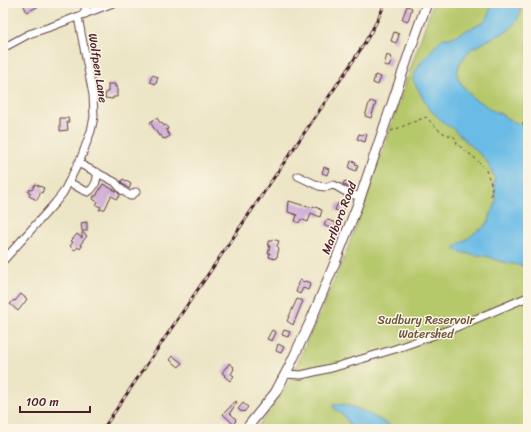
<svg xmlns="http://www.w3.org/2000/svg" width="531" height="432" viewBox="0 0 531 432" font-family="Sriracha,sans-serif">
<rect width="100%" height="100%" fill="#fcf5e5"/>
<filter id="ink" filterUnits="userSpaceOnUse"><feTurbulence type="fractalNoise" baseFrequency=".025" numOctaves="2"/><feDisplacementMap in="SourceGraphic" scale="8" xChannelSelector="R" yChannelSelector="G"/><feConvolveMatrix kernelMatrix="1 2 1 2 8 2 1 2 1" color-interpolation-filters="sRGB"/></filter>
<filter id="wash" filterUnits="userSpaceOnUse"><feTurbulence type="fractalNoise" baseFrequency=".012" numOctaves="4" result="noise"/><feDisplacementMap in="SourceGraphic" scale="16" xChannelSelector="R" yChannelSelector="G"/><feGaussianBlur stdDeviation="0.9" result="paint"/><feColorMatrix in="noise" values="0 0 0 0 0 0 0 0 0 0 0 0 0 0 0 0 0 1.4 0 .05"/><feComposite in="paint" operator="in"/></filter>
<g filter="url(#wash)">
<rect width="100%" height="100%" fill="#ece5c6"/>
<polygon fill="#b5c86b" stroke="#80744b" points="433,3 528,3 528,429 255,429 267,415 289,382 342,263 361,213"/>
<g fill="#6abce6" stroke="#5a6e88">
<path d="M492,3H519L520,12L519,17L510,29L506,32L488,40L482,44L472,48L460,62L457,74L458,78L461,83L471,96L477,101L481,102L491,110L501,114L508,119L528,128V267C520,265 512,264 503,262C497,261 492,257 485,256C475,254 464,255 455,249V247L459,244L470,237L478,230L482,229L489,221C490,214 494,209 496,202C497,199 495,196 495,193C495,189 496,188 494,183L495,181L494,176L486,160L450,126H447L435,114L429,109L413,80L414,74L421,62L439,42L443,38H450L482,23L488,17Z"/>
<path d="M339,404C362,406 378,421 398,429H355L350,425L343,415L334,408L333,405Z"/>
</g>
<g id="blocks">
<g fill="#d0afd6">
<polygon points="30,3 38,3 39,6 27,12 24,6"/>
<polygon points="407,6 412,8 408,21 402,19"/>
<polygon points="394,32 399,34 398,36 399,36 396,43 391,41"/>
<polygon points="387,55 391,57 390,58 392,59 389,67 384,65"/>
<polygon points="152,75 158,77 156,84 150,82"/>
<polygon points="375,75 381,77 378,85 373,83"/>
<polygon points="108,84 115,84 115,87 117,87 117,97 113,97 113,99 105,98 106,92 108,92"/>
<polygon points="370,101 376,103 371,118 365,116"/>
<polygon points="60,118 68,118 69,122 67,122 68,130 60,131"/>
<polygon points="157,118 161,124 162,123 164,126 166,125 168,129 166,130 170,136 165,139 165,138 163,139 161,135 159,136 150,122"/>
<polygon points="364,133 367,134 365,142 357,139 359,134 363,135"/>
<polygon points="351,161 356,162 355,164 358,165 356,171 349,168"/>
<polygon points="324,167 329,169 327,175 322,173"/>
<polygon points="123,179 131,184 129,189 121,182"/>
<polygon points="345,181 351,183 350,185 351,185 350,188 343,184 344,182"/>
<polygon points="35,184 44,188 42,193 41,192 37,200 29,196 31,193 28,192 30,189 32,190"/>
<polygon points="103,184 116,191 120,195 117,199 111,196 105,209 99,210 101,207 96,205 98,202 94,200 93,198 94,196 96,196"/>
<polygon points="289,201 305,206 305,205 313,208 313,206 320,209 319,209 322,210 320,217 311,213 308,222 301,219 299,223 295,221 297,215 288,212"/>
<polygon points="338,203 344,206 342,212 335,210"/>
<polygon points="326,220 328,221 328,220 336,223 334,229 325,226 324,225"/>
<polygon points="87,222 87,231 82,231 81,223"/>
<polygon points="82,232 87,236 80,245 82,246 80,249 78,247 75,250 70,246 73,242 71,241 77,234 82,238"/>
<polygon points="272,239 279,241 277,246 279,248 277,257 276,257 275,259 269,257 270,253 268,253 270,246 268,246 269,241 272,241"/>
<polygon points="300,280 304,282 305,281 311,283 308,290 303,288 300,294 296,292 298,286 297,285"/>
<polygon points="21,294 27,299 25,302 18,311 10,304 14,300 15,301"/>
<polygon points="297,299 303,301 293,325 287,321"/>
<polygon points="272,330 276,332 272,341 267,339"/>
<polygon points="284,330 290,332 288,337 282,335"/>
<polygon points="278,344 284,347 281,353 276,351"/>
<polygon points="173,356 182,363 179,367 170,360"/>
<polygon points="229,363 234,367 233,368 234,369 231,374 234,376 230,381 224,376 225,375 222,373 226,367 227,367"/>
<polygon points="236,401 237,402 230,413 236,419 235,420 236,421 233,424 223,414"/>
<polygon points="243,403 248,407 244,412 243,411 242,412 238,409"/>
</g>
</g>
</g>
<g filter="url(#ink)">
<use href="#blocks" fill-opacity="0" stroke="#623d42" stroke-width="1"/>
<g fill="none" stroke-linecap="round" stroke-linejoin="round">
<defs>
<g id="minor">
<polyline points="85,14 85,9 88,3"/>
<polyline points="3,48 29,34 53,26 113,3"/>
<polyline points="78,163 115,182 122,190 130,196 136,192"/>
<polyline points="298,176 319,186 325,187 334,185 346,192 360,197"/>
<path d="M69,182L81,189L88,192C95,188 98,179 97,172"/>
<polyline points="3,261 55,203 63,193 81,158 91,131 94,117 93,95 78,17"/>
<polyline points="285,374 301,375 314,372 335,367 395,349 454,328 528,297"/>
</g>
<polyline id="major" points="246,429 262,409 275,393 290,365 312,318 336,260 359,201 413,42 427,3"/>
</defs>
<use href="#minor" stroke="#623d42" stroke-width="9"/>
<use href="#major" stroke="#623d42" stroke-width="11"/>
<g stroke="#623d42" stroke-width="1" stroke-dasharray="3 3" stroke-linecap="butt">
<polyline points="522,123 528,126"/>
<path d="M391,131L426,117C434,125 441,135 453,136L456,139L457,144L476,159L485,168L492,186L491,197L489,199"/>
</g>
<use href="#minor" stroke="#fff" stroke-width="7"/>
<use href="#major" stroke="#fff" stroke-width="9"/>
<defs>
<path id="rail" d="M103,429L330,95C349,67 373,34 385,3"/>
</defs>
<use href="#rail" stroke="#4a1f2b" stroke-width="3"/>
<use href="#rail" stroke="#fcf5e5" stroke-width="1.5" stroke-dasharray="4.5" stroke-linecap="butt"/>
</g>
</g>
<g text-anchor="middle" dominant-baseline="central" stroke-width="3" stroke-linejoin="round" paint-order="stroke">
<g font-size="12" fill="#4a1f2b" stroke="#fcf5e5">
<text transform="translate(98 68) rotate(81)">Wolfpen Lane</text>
<text transform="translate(339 218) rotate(-69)">Marlboro Road</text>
</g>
<g font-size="12" fill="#6a523e" stroke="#fcf5e5">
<text x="426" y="320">Sudbury Reservoir<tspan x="426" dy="14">Watershed</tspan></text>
</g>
</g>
<rect width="531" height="432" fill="none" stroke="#fcf5e5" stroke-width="16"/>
<path d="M20 406v6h70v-6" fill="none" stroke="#4a1f2b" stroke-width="2"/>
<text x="26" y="406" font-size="12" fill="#4a1f2b" stroke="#fcf5e5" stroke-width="3" paint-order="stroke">100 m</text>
</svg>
